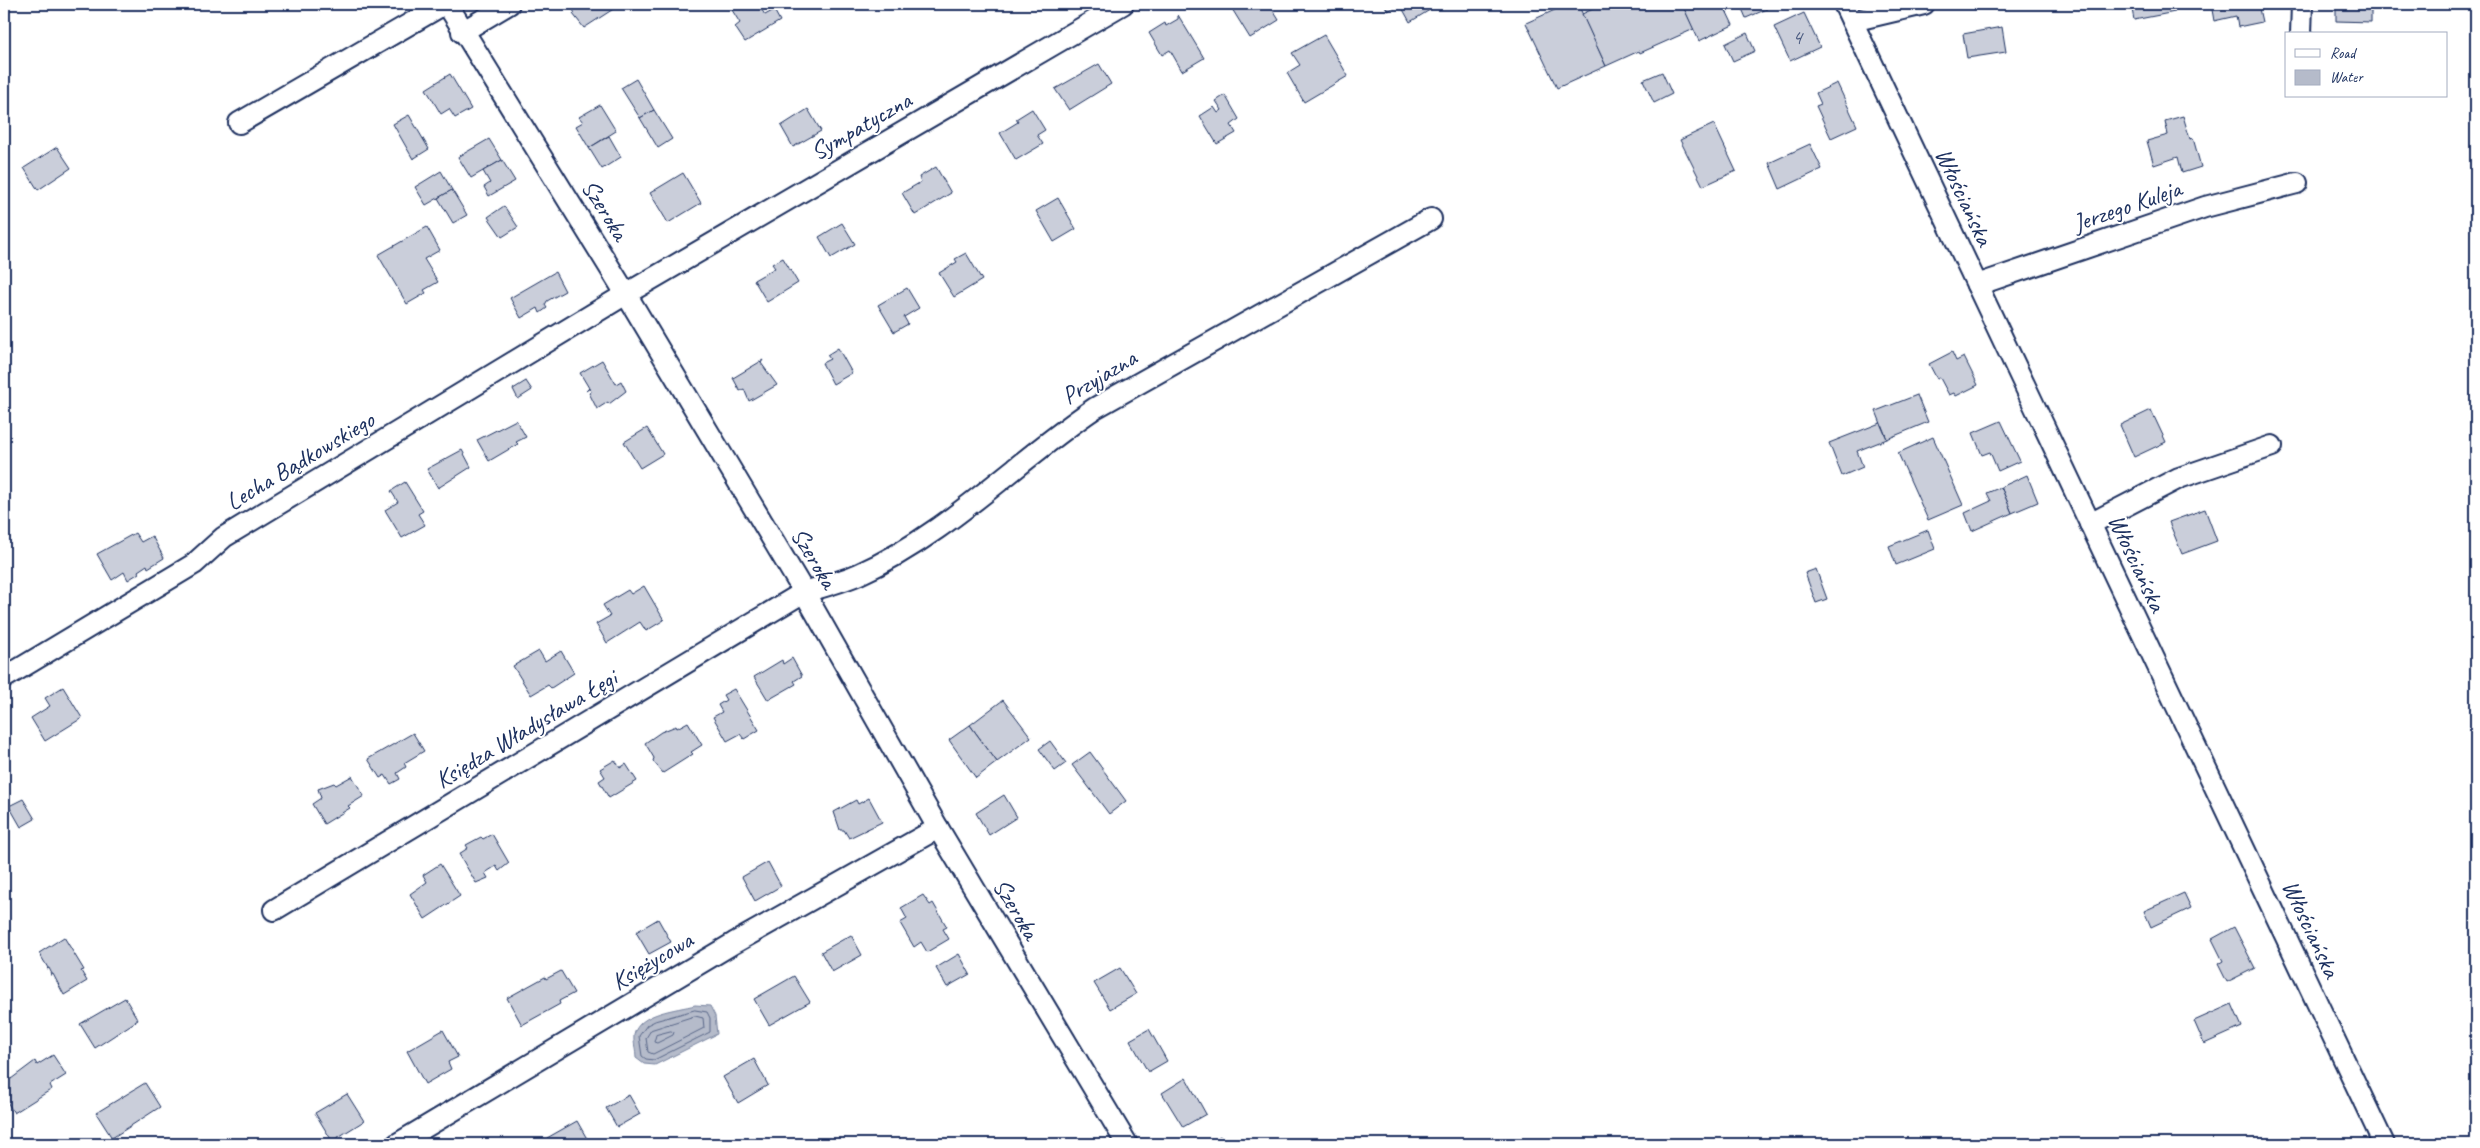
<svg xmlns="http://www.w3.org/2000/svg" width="2480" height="1148" viewBox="0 0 2480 1148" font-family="Caveat,sans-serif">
<rect width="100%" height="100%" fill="#fff"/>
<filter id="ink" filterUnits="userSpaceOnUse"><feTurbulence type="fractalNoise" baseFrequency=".02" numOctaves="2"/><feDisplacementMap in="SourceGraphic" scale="10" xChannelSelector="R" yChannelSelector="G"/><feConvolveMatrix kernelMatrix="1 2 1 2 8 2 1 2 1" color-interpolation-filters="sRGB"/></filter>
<g filter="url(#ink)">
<path fill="#b5bbca" stroke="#77839f" d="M695,1005L710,1006L715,1016L717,1034L655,1065L644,1064L636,1058C636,1051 633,1041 634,1035C639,1012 677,1010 695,1005Z"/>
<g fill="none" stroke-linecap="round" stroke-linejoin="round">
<g stroke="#596789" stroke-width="1">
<polygon points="695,1010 707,1012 710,1018 710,1032 654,1060 646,1059 642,1056 639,1036 647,1025 655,1021"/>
<polygon points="695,1016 703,1018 704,1028 653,1054 648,1052 646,1038 651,1030"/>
<polygon points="671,1031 674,1032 673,1035 657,1043 654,1042 656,1035"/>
</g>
</g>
<g fill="#caceda" stroke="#1b2f5e">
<polygon points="577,4 621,4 584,28 573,14 575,13 571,7"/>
<polygon points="742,4 761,4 760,7 765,15 774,10 780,21 745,42 735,27 740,23 732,10"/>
<polygon points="1229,4 1269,4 1279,20 1250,38"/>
<polygon points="1384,4 1430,4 1433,8 1410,22 1400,4 1388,11"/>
<polygon points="1568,4 1578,4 1606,66 1557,88 1526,23"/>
<polygon points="1604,4 1682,4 1694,29 1640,53 1639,51 1606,66 1582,14"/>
<polygon points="1682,4 1723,4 1733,25 1699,41"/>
<polygon points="1740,4 1765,4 1767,9 1746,18"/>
<polygon points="2131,4 2174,4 2175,12 2134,20"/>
<polygon points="2211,4 2258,4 2262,22 2238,27 2236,16 2214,21"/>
<polygon points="2334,4 2371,4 2371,22 2336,21 2336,4"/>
<polygon points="1804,13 1820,47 1790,61 1774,27"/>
<polygon points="1178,15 1204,58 1182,71 1170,50 1162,55 1149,33 1165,23 1166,26 1178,19"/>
<polygon points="2002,27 2006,52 1967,58 1963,34"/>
<polygon points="1747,33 1755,51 1733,61 1725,44"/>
<polygon points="1324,35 1348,76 1304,102 1287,73 1300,65 1292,53"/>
<polygon points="1099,64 1111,84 1069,110 1055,89"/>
<polygon points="1662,72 1672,94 1654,103 1643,80"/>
<polygon points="450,74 471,109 455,118 449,109 441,114 426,89"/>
<polygon points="636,79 654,110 640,118 621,88"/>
<polygon points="1837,83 1857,126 1831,138 1816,106 1821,104 1816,93"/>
<polygon points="1225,95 1239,119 1231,125 1236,133 1217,144 1200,116 1214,107 1218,113 1222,110 1216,101"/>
<polygon points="600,105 616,131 589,148 576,126 583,122 579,117"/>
<polygon points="808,109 821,131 793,147 781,126"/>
<polygon points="1032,109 1045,130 1037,135 1043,144 1016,160 1000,133 1018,122 1016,119"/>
<polygon points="654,110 672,139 658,148 640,118"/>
<polygon points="409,115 429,149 413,159 393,124"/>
<polygon points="2183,116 2190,139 2193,138 2201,167 2182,173 2178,157 2154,165 2147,141 2168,135 2165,121"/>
<polygon points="1714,124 1736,171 1703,186 1680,140"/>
<polygon points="609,136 621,157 602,169 589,148"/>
<polygon points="489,139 502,160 471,178 458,157"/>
<polygon points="1810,144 1822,169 1780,189 1769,163"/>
<polygon points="57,147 71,168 38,190 24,168"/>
<polygon points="502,160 515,181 489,196 484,187 490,183 483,171"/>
<polygon points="936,167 951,193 915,215 902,193 921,182 919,177"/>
<polygon points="441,171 452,190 426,205 415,187"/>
<polygon points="683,173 701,203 668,223 650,193"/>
<polygon points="452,190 467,215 453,223 438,198"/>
<polygon points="1058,198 1076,229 1054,242 1036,211"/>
<polygon points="504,206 518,227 502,237 488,217"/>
<polygon points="842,223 855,244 831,258 819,237"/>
<polygon points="427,227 440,250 424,259 438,282 424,290 426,293 407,304 378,255"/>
<polygon points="966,253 982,280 954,297 939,273 957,262 955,259"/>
<polygon points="783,258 798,283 767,302 754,280 775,268 772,264"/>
<polygon points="555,272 565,291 547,301 545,305 547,308 540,313 538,308 521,318 510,298"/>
<polygon points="907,288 919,308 904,317 908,324 894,332 878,305"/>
<polygon points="838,348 852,373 833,384 822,363 830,359 827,355"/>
<polygon points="1952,352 1956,361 1964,357 1978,385 1956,396 1954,393 1949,395 1940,378 1937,379 1929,364"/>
<polygon points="602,360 616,384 621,381 626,391 609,404 608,402 597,409 589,393 591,392 590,388 586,391 589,388 580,373"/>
<polygon points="763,360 761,363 777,385 749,401 744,389 740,391 733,378"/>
<polygon points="526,381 532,390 518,399 513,389"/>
<polygon points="1917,395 1928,422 1887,439 1876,411"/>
<polygon points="2151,410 2166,442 2134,457 2120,425"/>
<polygon points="516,420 526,437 516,442 518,444 489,461 477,440"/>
<polygon points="2001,421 2020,461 1998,471 1990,452 1982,455 1973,433"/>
<polygon points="1880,423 1887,439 1857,451 1863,467 1842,476 1829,443"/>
<polygon points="647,428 663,454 640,468 624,442"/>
<polygon points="1933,437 1963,505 1928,520 1898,453"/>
<polygon points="462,450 471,467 438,488 427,469"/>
<polygon points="2027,475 2038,502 2012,513 2001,487"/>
<polygon points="405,482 423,511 418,514 425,525 402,538 385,510 398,502 391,491"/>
<polygon points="2001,487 2012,513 1972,531 1965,513 1991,501 1987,493"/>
<polygon points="2205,509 2217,541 2182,554 2169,522"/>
<polygon points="1928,530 1935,549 1896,565 1889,546"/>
<polygon points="135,533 141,542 152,536 164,558 148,568 147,565 138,571 139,573 128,580 124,572 112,580 97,554"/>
<polygon points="1816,569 1827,599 1816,603 1805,573"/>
<polygon points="644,586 664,620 646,631 640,622 607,643 596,624 610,616 603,605 628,590 631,594"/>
<polygon points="539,651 545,661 561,651 574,673 551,688 548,685 531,695 513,666"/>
<polygon points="792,658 802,676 794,681 796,684 768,700 754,677 782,660 783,664"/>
<polygon points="63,687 82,718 45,741 31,718 50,706 45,698"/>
<polygon points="734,689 759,730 744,739 740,734 727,741 713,717 722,712 718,705 726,700 723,695"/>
<polygon points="1003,700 1031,737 997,762 970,725"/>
<polygon points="688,722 702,745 691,752 693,754 663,773 653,761 654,758 645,743 661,732 676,726 677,728"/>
<polygon points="970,725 997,762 976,778 949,740"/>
<polygon points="413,733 424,751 404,763 406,767 397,773 400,779 391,784 385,775 380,778 368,759"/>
<polygon points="1050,741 1066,763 1055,771 1039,749"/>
<polygon points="1090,752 1126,801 1109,814 1072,765"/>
<polygon points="615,760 620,768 626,764 637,781 609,798 599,781 605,777 600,769"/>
<polygon points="352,776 364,796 348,806 350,808 324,824 312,804 321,798 318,789 334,783 336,785"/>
<polygon points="1004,795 1017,817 989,835 976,813"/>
<polygon points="869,798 882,822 849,838 844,830 840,830 834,812 856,800 858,804"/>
<polygon points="23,799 35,819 21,827 9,806"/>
<polygon points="492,834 509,863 499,871 496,866 485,873 488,878 476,883 459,854 468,848 466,845 481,837 483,839"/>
<polygon points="768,862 781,886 755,901 742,877"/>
<polygon points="440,864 460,896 425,919 410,894 427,882 423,875"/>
<polygon points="2184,893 2191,908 2151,927 2144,911"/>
<polygon points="923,895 930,905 933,903 947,927 943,929 949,939 927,952 921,942 914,947 900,923 907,919 901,908"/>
<polygon points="658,919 671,942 649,954 636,932"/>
<polygon points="2234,927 2255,968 2227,982 2218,964 2223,961 2212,939"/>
<polygon points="851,935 862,955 832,972 821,952"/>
<polygon points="64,937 84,970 81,971 87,981 64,995 53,974 50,975 52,974 49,968 47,969 48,968 39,953"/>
<polygon points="959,954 970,974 947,987 936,968"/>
<polygon points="1120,968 1136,994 1110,1009 1094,983"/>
<polygon points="561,971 574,993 559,1001 560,1004 522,1025 507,998 545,977 546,979"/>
<polygon points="794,976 810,1002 769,1025 754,999"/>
<polygon points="125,998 138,1020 95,1048 80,1024"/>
<polygon points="2232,1004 2242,1027 2204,1044 2194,1021"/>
<polygon points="1149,1029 1167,1061 1148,1072 1130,1040"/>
<polygon points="443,1030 458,1057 448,1062 451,1069 425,1084 407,1051"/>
<polygon points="53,1055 66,1075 50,1085 52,1089 14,1113 4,1097 4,1080 9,1076 11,1079 35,1061 37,1065"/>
<polygon points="754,1059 768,1085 738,1103 723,1077"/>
<polygon points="1186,1078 1206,1114 1183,1127 1162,1093"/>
<polygon points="145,1083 160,1107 112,1138 96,1113"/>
<polygon points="347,1094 364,1121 332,1141 315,1113"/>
<polygon points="629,1095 640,1114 617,1127 606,1108"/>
<polygon points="577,1121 590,1144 551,1144 547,1138"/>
<polygon points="1220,1136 1226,1144 1203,1144 1211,1142"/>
</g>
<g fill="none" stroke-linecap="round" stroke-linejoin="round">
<defs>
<g id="street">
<polyline points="447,4 626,294 804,592 938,828 1127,1144"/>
<polyline points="1844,4 2384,1144"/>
<polyline points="1852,21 1924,4"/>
<polyline points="462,32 509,4"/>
<polyline points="2301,34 2302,4"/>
<polyline points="239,123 444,4"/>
<polyline points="1977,285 2205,207 2297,183"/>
<polyline points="2090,524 2179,478 2272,446"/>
<polyline points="4,678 194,564 224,537 626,294 1123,4"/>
<path d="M274,910L804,592C822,587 841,582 859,574C947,535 1016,461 1095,408L1431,219"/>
<polyline points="397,1144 734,943 938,828"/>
</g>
</defs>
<use href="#street" stroke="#1b2f5e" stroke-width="24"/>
<use href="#street" stroke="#fff" stroke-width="20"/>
</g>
</g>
<g text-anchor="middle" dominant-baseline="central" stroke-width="4" stroke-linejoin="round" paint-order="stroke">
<g font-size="22" fill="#47577d">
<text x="1797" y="37">4</text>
</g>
<g font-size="25" fill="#1b2f5e" stroke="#fff">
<text transform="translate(861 126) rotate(-30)">Sympatyczna</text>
<text transform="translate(1964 197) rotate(65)">Włościańska</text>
<text transform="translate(2127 206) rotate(-19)">Jerzego Kuleja</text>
<text transform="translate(605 210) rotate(58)">Szeroka</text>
<text transform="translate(1099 377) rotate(-31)">Przyjazna</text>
<text transform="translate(300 461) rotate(-31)">Lecha Bądkowskiego</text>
<text transform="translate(814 558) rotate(59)">Szeroka</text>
<text transform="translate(2137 563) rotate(65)">Włościańska</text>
<text transform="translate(526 729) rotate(-31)">Księdza Władysława Łęgi</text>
<text transform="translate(1016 909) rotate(59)">Szeroka</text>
<text transform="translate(2311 929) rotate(65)">Włościańska</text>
<text transform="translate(652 961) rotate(-31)">Księżycowa</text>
</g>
</g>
<rect width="2480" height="1148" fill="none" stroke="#fff" stroke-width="20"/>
<rect x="10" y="10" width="2460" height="1128" fill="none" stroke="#1b2f5e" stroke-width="2" filter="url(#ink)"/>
<rect x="2285" y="32" width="162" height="65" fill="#ffffff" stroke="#a4acbf"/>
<rect x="2295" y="49" width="25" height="8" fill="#ffffff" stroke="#a4acbf"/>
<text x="2330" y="58" font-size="15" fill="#1b2f5e">Road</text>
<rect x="2295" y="70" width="25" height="15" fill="#b5bbca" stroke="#a4acbf"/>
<text x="2330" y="82" font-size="15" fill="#1b2f5e">Water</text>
</svg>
